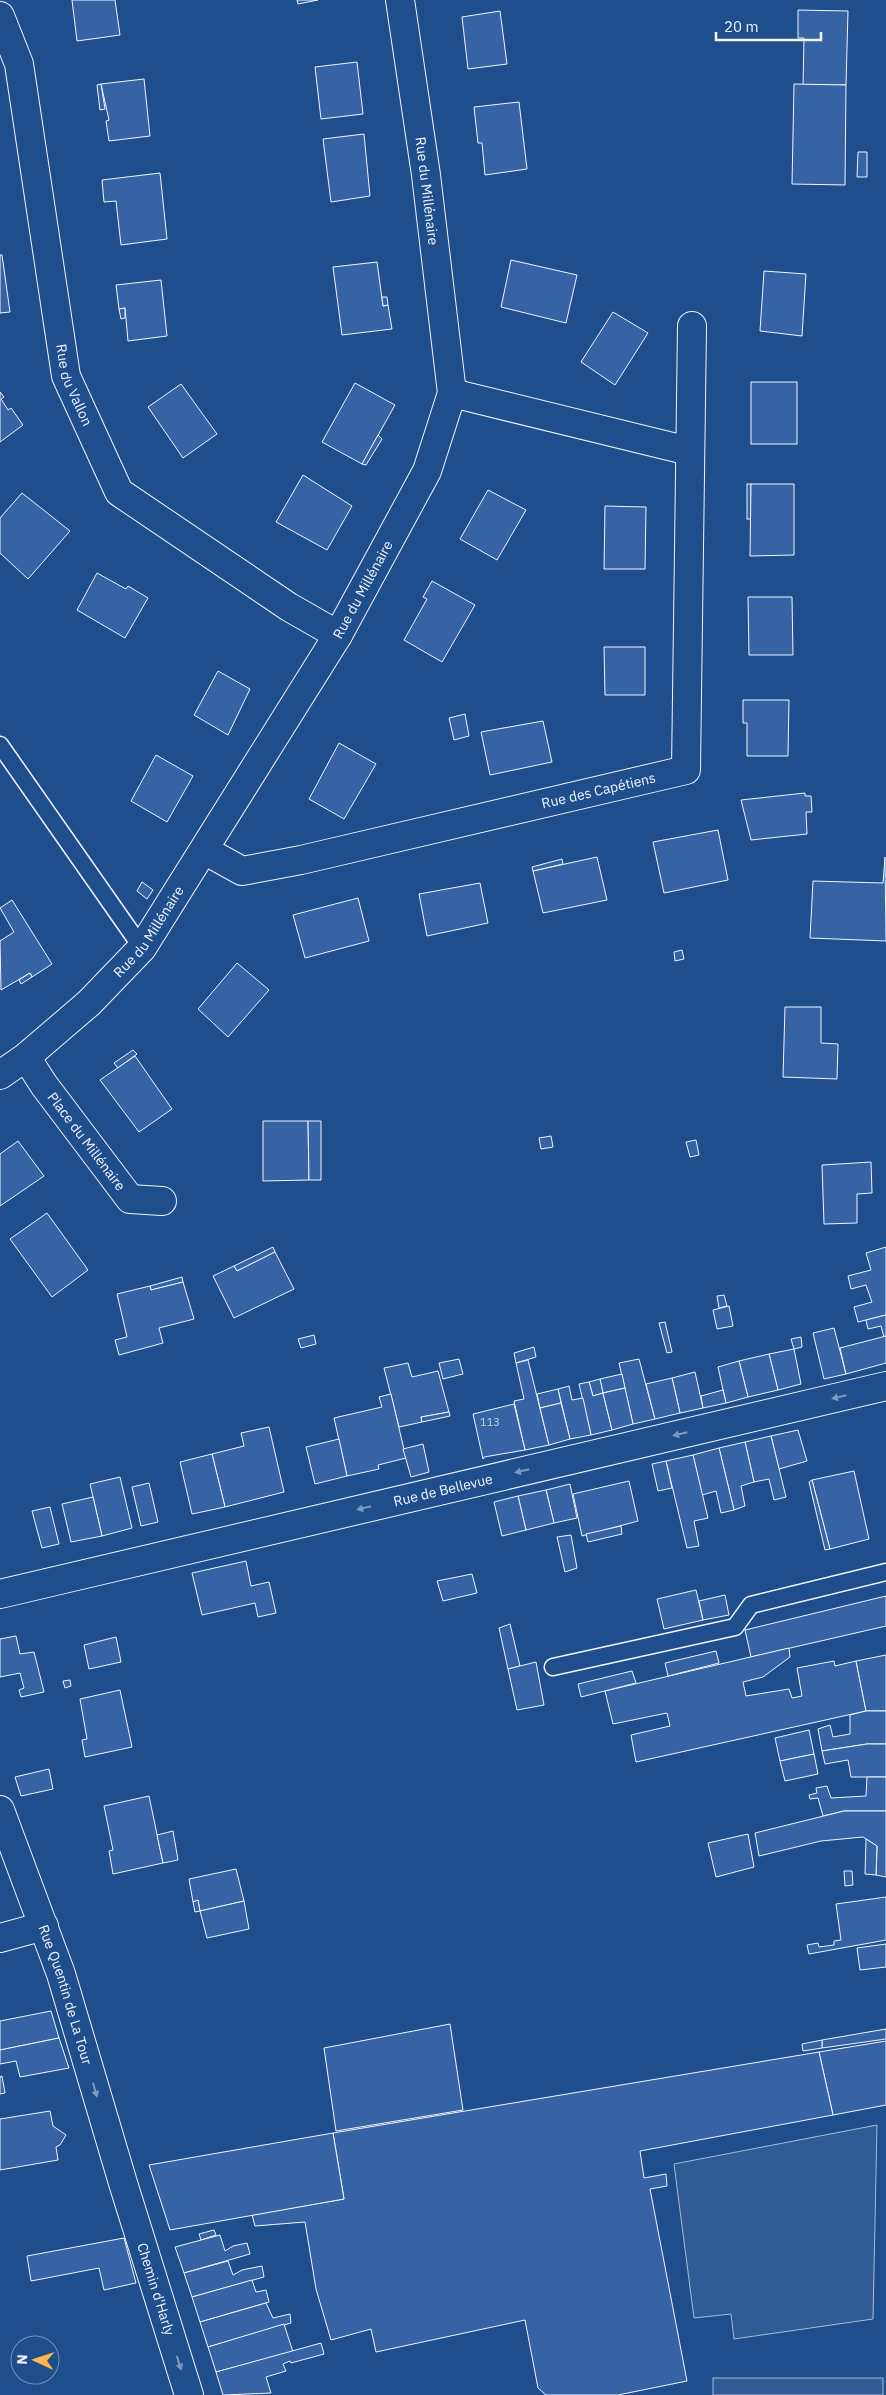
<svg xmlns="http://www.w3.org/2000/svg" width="886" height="2395" viewBox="0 0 886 2395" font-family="'IBM Plex Sans',sans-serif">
<rect width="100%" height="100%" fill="#1f4e8c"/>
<g fill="#305b95" stroke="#a8bbd7">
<polygon points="877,2125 873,2319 734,2339 731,2314 694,2318 674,2164"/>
<rect x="713" y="2378" width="170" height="17"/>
</g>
<g fill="#3563a3" stroke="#f2f6ff">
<polygon points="72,0 115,0 120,35 77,41"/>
<polygon points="297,0 318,0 298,4"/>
<polygon points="798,10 848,11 846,85 803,85 804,38 798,38"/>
<polygon points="500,11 507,64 468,69 462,17"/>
<polygon points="357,62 363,114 321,119 315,67"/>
<polygon points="144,79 150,136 109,141 106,121 109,120 101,84"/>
<polygon points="101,84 105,109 100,110 97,85"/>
<polygon points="794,84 846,85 845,185 792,184"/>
<polygon points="519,102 527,169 485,175 482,143 478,143 474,107"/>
<polygon points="364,134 370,196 331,202 323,139"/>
<polygon points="858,152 867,152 867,177 857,177"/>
<polygon points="160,173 167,239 121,245 116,201 104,202 102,180"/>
<polygon points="0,255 2,255 10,312 0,313"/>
<polygon points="511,260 577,275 566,323 501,307"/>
<polygon points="377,262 383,306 388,305 392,329 342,335 333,267"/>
<polygon points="764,271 806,274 802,336 760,331"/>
<polygon points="161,280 167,336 128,341 125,308 119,309 116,285"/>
<polygon points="382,297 387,297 388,305 383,306"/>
<polygon points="125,308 125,318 121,319 119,309"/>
<polygon points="613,312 648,333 615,385 581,362"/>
<rect x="751" y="382" width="46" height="62"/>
<polygon points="355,383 395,405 362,464 322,442"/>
<polygon points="181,384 217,434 183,458 148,407"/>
<polygon points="0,392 4,397 1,399 8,410 11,408 23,425 0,442"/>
<polygon points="378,435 382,439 366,465 362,464"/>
<polygon points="303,475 352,506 327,550 276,522"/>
<rect x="747" y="484" width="4" height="35"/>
<polygon points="751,484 794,484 794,555 750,556"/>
<polygon points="488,490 526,510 497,560 460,539"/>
<polygon points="22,493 70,531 28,579 0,553 0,518"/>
<polygon points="605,506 646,507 645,569 604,569"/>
<polygon points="97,573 126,589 128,586 148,598 125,638 77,610"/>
<polygon points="432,581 475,605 442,662 404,640 427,599 423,597"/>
<polygon points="748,597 792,597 793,655 749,655"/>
<polygon points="604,647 645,647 645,695 605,695"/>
<polygon points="218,671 250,689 228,735 194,715"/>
<polygon points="743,700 789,700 788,756 747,756 747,723 743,723"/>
<polygon points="465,714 469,736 454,740 449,718"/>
<polygon points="543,721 552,762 490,775 481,732"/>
<polygon points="339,743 376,764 344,819 309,799"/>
<polygon points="156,755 193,776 167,822 131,801"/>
<polygon points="805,793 805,796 811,796 812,812 806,812 807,834 751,840 741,800"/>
<polygon points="718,830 728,880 664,893 653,842"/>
<polygon points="597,857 607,900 543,913 533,871"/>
<polygon points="885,857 886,941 810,938 813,881 883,883"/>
<polygon points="562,859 563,864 533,871 532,867"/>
<polygon points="142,882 153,890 147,899 137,891"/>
<polygon points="480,883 488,923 427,936 419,894"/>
<polygon points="358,898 369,941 305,958 293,915"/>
<polygon points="12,900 52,964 32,977 30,973 1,990 0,941 14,932 0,908"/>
<polygon points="682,950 684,959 675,961 674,952"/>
<polygon points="237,963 269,990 228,1037 198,1009"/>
<polygon points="30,973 32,977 21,984 19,980"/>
<polygon points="785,1007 821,1007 821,1043 838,1044 837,1079 783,1077"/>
<polygon points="133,1050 137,1054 118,1068 114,1063"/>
<polygon points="135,1056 172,1109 139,1132 100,1080"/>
<polygon points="263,1121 308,1121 309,1180 263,1181"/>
<polygon points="308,1121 321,1121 321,1180 309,1180"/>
<polygon points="551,1136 553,1147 541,1149 539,1138"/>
<polygon points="696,1140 699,1155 690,1157 686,1142"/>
<polygon points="18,1141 44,1176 0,1206 0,1154"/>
<polygon points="871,1162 872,1193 857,1194 857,1223 824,1224 822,1165"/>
<polygon points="47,1213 88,1270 52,1297 10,1239"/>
<polygon points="273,1247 275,1252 237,1271 234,1266"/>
<polygon points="886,1247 886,1315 858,1322 854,1307 872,1302 866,1285 851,1289 848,1276 871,1270 866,1253"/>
<polygon points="275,1252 294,1289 234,1318 213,1276 234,1266 237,1271"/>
<polygon points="182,1277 183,1282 151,1290 150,1286"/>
<polygon points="183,1282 194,1319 159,1328 163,1343 119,1355 115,1340 127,1337 117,1294 150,1286 151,1290"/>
<polygon points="724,1295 727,1306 719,1308 717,1296"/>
<polygon points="729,1306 733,1326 717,1329 713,1310"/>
<polygon points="886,1315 886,1336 884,1337 881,1326 868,1329 866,1320"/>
<polygon points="665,1322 672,1352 667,1353 659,1323"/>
<polygon points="834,1328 846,1374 824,1379 813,1333"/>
<polygon points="314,1335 316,1344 301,1348 298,1339"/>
<polygon points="886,1336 886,1363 846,1374 840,1348"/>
<polygon points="801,1337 802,1347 794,1349 791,1339"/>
<polygon points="534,1347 536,1357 516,1363 514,1353"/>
<polygon points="794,1349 801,1384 778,1390 769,1354"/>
<polygon points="769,1354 778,1390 748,1397 739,1361"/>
<polygon points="459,1359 463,1374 443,1379 439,1363"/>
<polygon points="639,1359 655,1419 633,1424 619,1363"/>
<polygon points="528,1360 549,1445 525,1450 514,1401 524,1399 516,1363"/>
<polygon points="739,1361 748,1397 726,1403 718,1367"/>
<polygon points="408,1363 412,1377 438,1371 449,1412 421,1417 422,1422 399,1427 384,1368"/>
<polygon points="695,1372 703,1408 680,1413 672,1378"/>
<polygon points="622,1374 625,1388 603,1393 600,1379"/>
<polygon points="672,1378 680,1413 655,1419 646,1384"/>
<polygon points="600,1379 603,1393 593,1396 589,1382"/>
<polygon points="589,1382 593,1396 603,1393 612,1430 591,1435 579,1384"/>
<polygon points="569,1386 572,1400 583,1398 591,1435 570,1439 558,1389"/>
<polygon points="625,1388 633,1424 612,1430 603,1393"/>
<polygon points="558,1389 561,1403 540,1408 537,1394"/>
<polygon points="723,1390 726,1403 703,1408 701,1396"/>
<polygon points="391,1394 406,1458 378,1465 379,1469 347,1476 334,1418 382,1407 379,1397"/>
<polygon points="561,1403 570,1439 549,1445 540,1408"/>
<polygon points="514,1404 525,1450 484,1457 483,1459 473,1414"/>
<polygon points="449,1412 450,1416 422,1422 421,1417"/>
<polygon points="269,1427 284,1492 225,1507 212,1454 244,1446 241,1433"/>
<polygon points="798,1430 807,1461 779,1469 771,1436"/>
<polygon points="771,1436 786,1497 774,1500 769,1479 754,1482 745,1442"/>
<polygon points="339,1439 347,1476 315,1484 306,1447"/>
<polygon points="745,1442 754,1482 741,1486 745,1506 734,1510 719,1448"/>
<polygon points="423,1444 429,1472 411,1477 403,1449"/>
<polygon points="719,1448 734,1510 721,1513 716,1491 702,1495 693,1455"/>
<polygon points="212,1454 225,1507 192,1514 180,1462"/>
<polygon points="693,1455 708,1518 694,1521 699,1546 687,1548 666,1461"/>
<polygon points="666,1461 672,1488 658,1491 652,1464"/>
<polygon points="854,1471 869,1539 830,1549 812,1480"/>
<polygon points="120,1477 132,1528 102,1536 90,1484"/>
<polygon points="812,1480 830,1549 825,1550 809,1482"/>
<polygon points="629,1481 638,1521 582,1536 573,1494"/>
<polygon points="149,1483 158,1522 141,1526 132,1487"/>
<polygon points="570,1484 577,1518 554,1523 546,1490"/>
<polygon points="546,1490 554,1523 526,1530 518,1496"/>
<polygon points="518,1496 526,1530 502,1536 494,1502"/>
<polygon points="93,1497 102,1536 71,1542 62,1504"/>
<polygon points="50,1507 59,1544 42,1548 32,1511"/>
<polygon points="621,1526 622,1534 588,1542 586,1534"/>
<polygon points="571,1535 577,1568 565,1572 557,1537"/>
<polygon points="246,1561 251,1586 269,1582 276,1613 258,1617 255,1603 202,1615 192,1573"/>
<polygon points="472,1574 477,1593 443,1601 437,1581"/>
<polygon points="696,1590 703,1620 664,1629 657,1599"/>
<polygon points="725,1595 729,1615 703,1620 699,1601"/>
<polygon points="886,1596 886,1626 751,1657 745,1630"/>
<polygon points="510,1624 520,1666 508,1669 499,1628"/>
<polygon points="16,1636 20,1654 34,1652 44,1692 21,1697 19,1690 24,1688 20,1673 0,1677 0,1639"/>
<polygon points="116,1637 121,1662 89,1669 84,1645"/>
<polygon points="789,1648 790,1657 763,1677 743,1682 746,1696 789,1689 792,1698 802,1696 797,1668 834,1661 835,1666 856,1661 866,1711 636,1762 631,1735 670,1726 667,1713 613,1724 605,1691"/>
<polygon points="716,1651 719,1663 668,1676 665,1663"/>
<polygon points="886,1655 886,1711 866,1711 856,1661"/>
<polygon points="536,1662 544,1705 517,1710 508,1669"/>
<polygon points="632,1671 636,1683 581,1697 578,1684"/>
<polygon points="70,1680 71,1686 65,1688 63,1681"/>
<polygon points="120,1690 132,1747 85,1757 82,1740 87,1739 80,1699"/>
<polygon points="866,1711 886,1711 886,1744 867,1744 822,1751 818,1729 830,1725 833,1737 850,1734 850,1715"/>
<polygon points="809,1730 814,1754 780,1761 775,1738"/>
<polygon points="867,1744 886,1744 886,1777 851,1777 848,1760 825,1764 822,1751"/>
<polygon points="814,1754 818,1774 785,1781 780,1761"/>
<polygon points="49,1769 53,1789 21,1796 15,1777"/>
<polygon points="867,1777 886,1777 886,1811 844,1811 823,1816 818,1798 810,1799 809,1795 817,1793 816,1788 827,1786 831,1798 866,1796"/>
<polygon points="149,1796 163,1863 113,1874 109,1851 113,1850 104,1806"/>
<polygon points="844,1811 886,1811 886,1877 876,1875 877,1846 863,1837 821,1841 759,1856 755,1833"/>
<polygon points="173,1831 178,1860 163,1863 157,1835"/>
<polygon points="748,1834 754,1867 716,1877 708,1843"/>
<polygon points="866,1839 877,1846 876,1875 865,1874"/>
<polygon points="236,1869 244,1901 200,1911 198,1900 193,1902 189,1879"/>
<polygon points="844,1871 852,1871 853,1885 845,1886"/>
<polygon points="886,1897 886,1940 809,1954 807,1945 818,1943 819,1947 834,1945 834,1941 841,1940 836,1904"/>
<polygon points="198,1900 200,1911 195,1912 193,1902"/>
<polygon points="244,1901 249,1929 207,1938 200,1911"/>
<polygon points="886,1944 886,1967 860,1970 857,1948"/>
<polygon points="51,2011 59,2038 0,2050 0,2021"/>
<polygon points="450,2024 463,2110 336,2131 324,2048"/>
<polygon points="886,2029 886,2039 822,2048 822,2040"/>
<polygon points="59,2038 69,2068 20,2077 16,2061 0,2064 0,2050"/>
<polygon points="822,2040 822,2048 803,2051 802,2044"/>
<polygon points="886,2041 886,2105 833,2115 819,2052"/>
<polygon points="819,2052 833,2115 640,2151 644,2178 666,2174 667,2186 650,2189 687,2381 618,2395 546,2395 538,2388 525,2320 376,2352 371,2329 331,2340 316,2289 305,2222 255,2226 252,2215 344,2199 333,2133"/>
<polygon points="2,2076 5,2093 0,2094 0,2077"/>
<polygon points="50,2111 53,2126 66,2135 60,2145 56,2147 58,2160 0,2170 0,2119"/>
<polygon points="333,2133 344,2199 170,2230 149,2165"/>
<polygon points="214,2230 216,2235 201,2240 199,2234"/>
<polygon points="220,2235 225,2251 233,2246 247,2243 250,2254 184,2273 175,2247"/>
<polygon points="124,2238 136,2283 104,2290 99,2268 31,2281 27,2256"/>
<polygon points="228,2261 233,2275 242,2270 262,2266 264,2277 192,2297 184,2273"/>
<polygon points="252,2280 256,2292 266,2290 269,2302 200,2322 192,2297"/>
<polygon points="266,2303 273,2318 290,2314 291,2323 208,2347 200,2322"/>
<polygon points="284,2324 293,2352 216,2372 208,2347"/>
<polygon points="321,2343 324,2354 291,2363 290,2361 283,2364 286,2371 266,2377 271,2393 223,2395 216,2372"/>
</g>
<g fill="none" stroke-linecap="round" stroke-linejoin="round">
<defs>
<g id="service">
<polyline points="0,745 142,948"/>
<polyline points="553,1667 735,1627 751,1605 886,1572"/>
</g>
<g id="minor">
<path id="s1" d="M0,16L19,64L66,376L119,492L289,607L338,635"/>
<polyline points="452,393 689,451"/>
<path id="s2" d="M204,850L242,871L301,860L686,770L692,326"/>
<path id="s3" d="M26,1057L44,1085L130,1199L162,1201"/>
<path id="s4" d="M0,1075L26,1057L89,1003L142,948L338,635L427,471L452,393L426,175L400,0"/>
<path id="s5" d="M0,1594L886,1386"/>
<path id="s6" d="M0,1810L61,1974L123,2183L189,2395"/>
<polyline points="0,1938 44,1926"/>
</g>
</defs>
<use href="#service" stroke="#f2f6ff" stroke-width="19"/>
<use href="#minor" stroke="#f2f6ff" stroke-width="30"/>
<use href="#service" stroke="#1f4e8c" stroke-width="16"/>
<use href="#minor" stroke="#1f4e8c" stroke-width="28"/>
</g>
<defs><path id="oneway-solid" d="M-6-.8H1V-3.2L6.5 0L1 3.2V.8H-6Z" transform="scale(1.25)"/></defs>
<g fill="#7e9ac0">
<use href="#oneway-solid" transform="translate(839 1397) rotate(167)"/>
<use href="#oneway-solid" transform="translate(680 1434) rotate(167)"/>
<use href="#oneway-solid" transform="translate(522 1471) rotate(167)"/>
<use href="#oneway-solid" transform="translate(364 1508) rotate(167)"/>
<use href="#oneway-solid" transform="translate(95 2090) rotate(74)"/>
<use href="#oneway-solid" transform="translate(179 2363) rotate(73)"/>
</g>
<g text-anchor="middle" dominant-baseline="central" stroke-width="4" stroke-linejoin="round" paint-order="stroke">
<g font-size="11" fill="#c3d1e8">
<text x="490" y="1422">113</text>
</g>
<g font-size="14" fill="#f2f6ff" stroke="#1f4e8c">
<text transform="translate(427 191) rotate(83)">Rue du Millénaire</text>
<text stroke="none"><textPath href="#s1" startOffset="378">Rue du Vallon</textPath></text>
<text stroke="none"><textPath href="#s4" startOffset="612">Rue du Millénaire</textPath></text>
<text stroke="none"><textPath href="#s2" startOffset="409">Rue des Capétiens</textPath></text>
<text stroke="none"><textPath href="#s4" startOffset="208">Rue du Millénaire</textPath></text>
<text stroke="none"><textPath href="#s3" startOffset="104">Place du Millénaire</textPath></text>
<text stroke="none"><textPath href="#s5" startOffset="455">Rue de Bellevue</textPath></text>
<text stroke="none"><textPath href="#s6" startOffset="196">Rue Quentin de La Tour</textPath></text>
<text stroke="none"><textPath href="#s6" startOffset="504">Chemin d'Harly</textPath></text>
</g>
</g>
<g transform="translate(35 2360) rotate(273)"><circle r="24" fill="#1f4e8c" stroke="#7391ba"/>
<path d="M0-4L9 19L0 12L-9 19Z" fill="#ffb74d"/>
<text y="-8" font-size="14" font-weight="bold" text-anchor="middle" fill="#f2f6ff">N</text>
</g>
<path d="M716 32v8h105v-8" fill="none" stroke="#f2f6ff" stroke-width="2.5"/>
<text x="724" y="32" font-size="15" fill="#f2f6ff" stroke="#1f4e8c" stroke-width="4" paint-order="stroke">20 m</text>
</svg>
